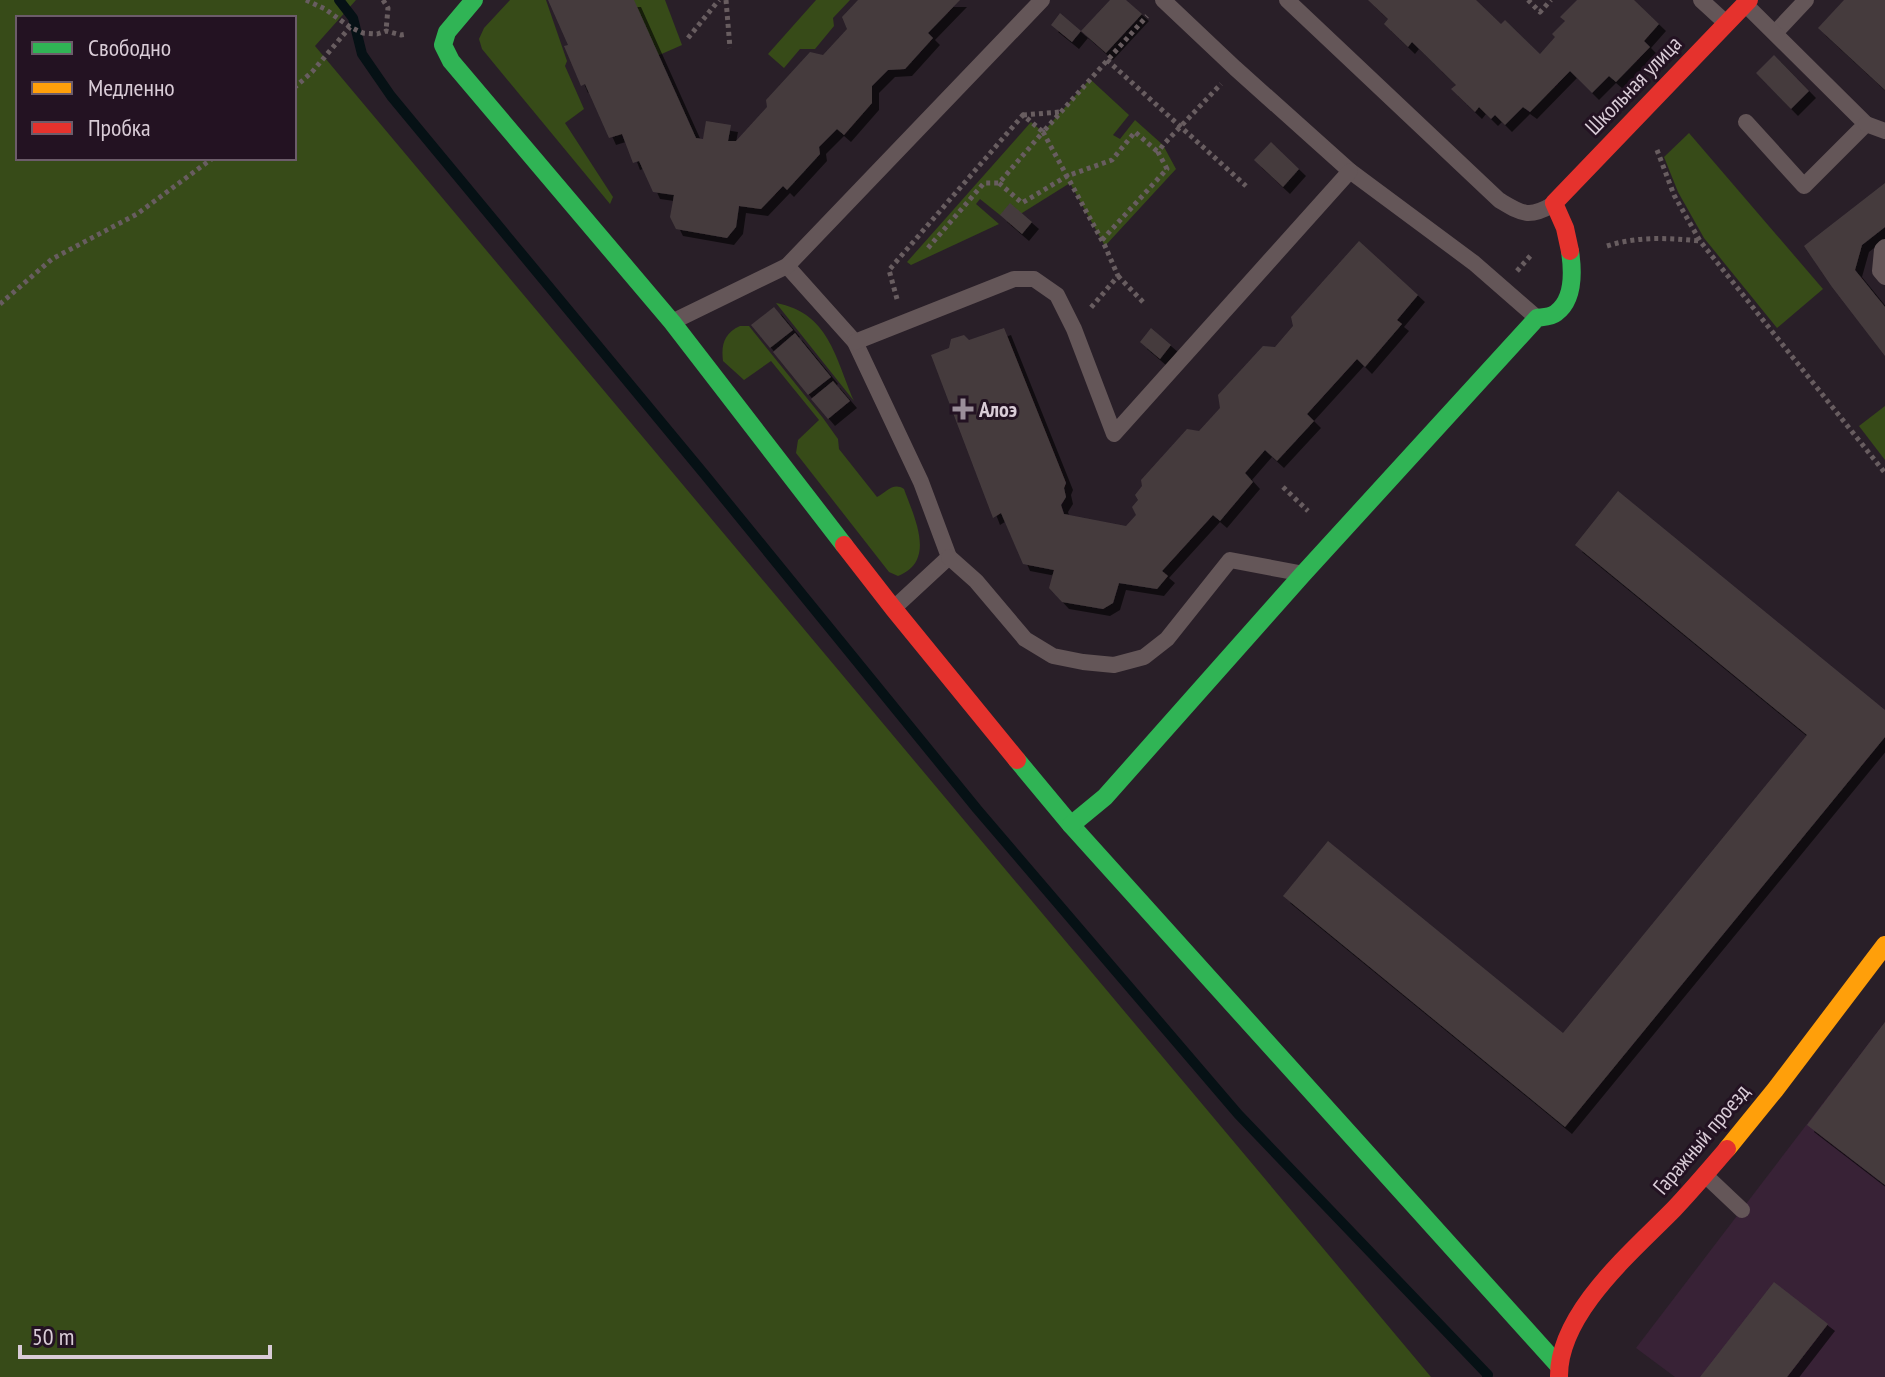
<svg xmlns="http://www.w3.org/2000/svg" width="1885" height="1377" viewBox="0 0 1885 1377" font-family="'PT Sans Narrow',sans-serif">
<defs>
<filter id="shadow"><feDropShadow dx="7" dy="7" stdDeviation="0" flood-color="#0009"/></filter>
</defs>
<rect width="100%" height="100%" fill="#291f28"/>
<polygon fill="#382236" points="1885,1022 1885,1377 1675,1377 1636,1348"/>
<g fill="#374b18" fill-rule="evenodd">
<path d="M0,0H356L315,46L1431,1377H0ZM18,18H294V158H18Z"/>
<polygon points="510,0 546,0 567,61 565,66 584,109 565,123 613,197 610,204 482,49 479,39 484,28"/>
<polygon points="631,0 665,0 682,45 657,56"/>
<polygon points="816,0 850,0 833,18 834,26 815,49 800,49 784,68 768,54"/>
<polygon points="1090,79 1129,115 1113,135 1120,139 1135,120 1163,145 1176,169 1105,246 1070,183 1022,213 1000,215 980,199 976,204 999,224 911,265 907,262 1031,122 1043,132"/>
<polygon points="1689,133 1823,289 1777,328 1704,238 1678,192 1664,157"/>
<path d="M776,303C829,313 835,357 854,401Z"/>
<path d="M740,326H749L823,418L838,439L839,449L877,497C887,492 893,482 904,489C914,517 937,561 898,576L889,572L796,453L798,440L819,420L771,361L744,380L723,361C721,345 724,333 740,326Z"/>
<polygon points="1885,406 1885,460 1859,426"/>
</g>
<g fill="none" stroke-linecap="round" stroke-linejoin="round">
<polyline stroke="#061115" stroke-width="10" points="339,0 353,18 362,54 391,96 705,475 977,809 1238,1114 1488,1375 1487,1377"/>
</g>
<g fill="#453b3e" filter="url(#shadow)">
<polygon points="548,0 634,0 696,138 703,139 706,121 731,125 728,141 736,141 767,107 766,100 810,52 823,55 847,29 842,17 858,0 960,0 928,33 933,38 905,69 888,70 872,86 872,103 844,135 837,129 819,147 820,154 787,190 783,186 761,209 739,206 736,227 727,238 676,229 670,217 674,195 653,192 639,161 633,163 622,134 609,138 585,84 581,86 564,46 568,45"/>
<polygon points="1110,0 1126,0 1142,14 1106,53 1081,31 1072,42 1051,25 1060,13 1081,31"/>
<polygon points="1368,0 1476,0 1501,24 1505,20 1540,54 1555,37 1552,34 1565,21 1560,17 1577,0 1634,0 1659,24 1644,41 1650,47 1616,82 1609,76 1592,93 1570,71 1530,112 1523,107 1505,125 1495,115 1491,119 1479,107 1475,112 1451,89 1456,85 1412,42 1408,47 1384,24 1388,19"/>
<polygon points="1844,0 1885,0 1885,90 1818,28"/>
<polygon points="1774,55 1809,91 1791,109 1756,73"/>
<polygon points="1271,142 1299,169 1283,187 1254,160"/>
<polygon points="1885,183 1885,227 1862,245 1855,270 1885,307 1885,356 1832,287 1804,246"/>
<polygon points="1010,203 1032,222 1022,234 1000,215"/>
<polygon points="1359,241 1418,295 1397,320 1402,324 1365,367 1357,359 1307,414 1314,421 1277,461 1265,450 1245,473 1253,482 1220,521 1213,515 1162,571 1168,576 1157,589 1119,583 1113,603 1103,609 1062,602 1049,588 1054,570 1023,564 1001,513 993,518 931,355 949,348 951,339 964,335 969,340 1004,328 1066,483 1064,488 1066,497 1061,505 1064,514 1126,526 1136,515 1132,507 1138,500 1135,495 1142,486 1141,480 1187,429 1199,431 1220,408 1218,395 1263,346 1275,347 1293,326 1291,317"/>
<polygon points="774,307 793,330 770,348 751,325"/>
<polygon points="1151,328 1171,345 1160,359 1140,342"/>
<polygon points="795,333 831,377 808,395 773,352"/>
<polygon points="833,381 850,401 828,419 811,399"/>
<polygon points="1618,491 1885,710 1885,737 1565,1127 1283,896 1328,841 1563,1033 1807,735 1575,545"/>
<polygon points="1885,1022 1885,1185 1807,1125"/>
<polygon points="1774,1282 1828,1324 1787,1377 1700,1377"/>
</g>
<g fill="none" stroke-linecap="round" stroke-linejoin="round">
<g stroke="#685d60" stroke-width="5" stroke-dasharray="4 4" stroke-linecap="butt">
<polyline points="306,0 325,9 350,27 363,33 377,34 386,31 401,35 407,34"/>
<polyline points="383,0 388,8 386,31"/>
<polyline points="726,0 730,48"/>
<polyline points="1528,0 1540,12 1551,0"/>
<polyline points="688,38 719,0"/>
<polyline points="1107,60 1246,186"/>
<polyline points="294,88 312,72 350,27"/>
<polyline points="1023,115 1060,112"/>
<polyline points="1657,150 1674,195 1700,241 1885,473"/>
<polyline points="999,183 1022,203 1067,176 1112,160 1135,132 1158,152"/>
<polyline points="1102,240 1167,169 1158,152 1163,145 1221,84"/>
<path d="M1607,246C1638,236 1668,238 1700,241"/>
<polyline points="928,248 984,183 999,183 1043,132 1105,246 1118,276 1089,310"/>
<polyline points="1517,271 1532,254"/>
<polyline points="1118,276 1144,303"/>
<polyline points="897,299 889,270 1023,115 1043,132 1147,16"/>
<polyline points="0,304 52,259 137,214 213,158"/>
<polyline points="1283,487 1308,511"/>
</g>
<g stroke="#645658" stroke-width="16">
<polyline points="1163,0 1235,68 1350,171 1474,263 1536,317"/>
<path d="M1287,0L1499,200C1521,213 1528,219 1552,205"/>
<polyline points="1701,0 1725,22"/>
<polyline points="1775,33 1806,0"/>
<polyline points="1746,122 1804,186 1866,124 1746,5"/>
<polyline points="1866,124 1885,131"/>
<polyline points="1885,247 1882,250 1880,271 1885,277"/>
<polyline points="787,266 855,342 921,482 949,557 895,607"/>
<polyline points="674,321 787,266 1042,0"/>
<polyline points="855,342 1014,279 1034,279 1057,295 1074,329 1114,434 1350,171"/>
<polyline points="949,557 976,581 1025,639 1053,656 1083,662 1114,665 1144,657 1167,639 1230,560 1299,573"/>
<polyline points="1706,1176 1742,1210"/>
</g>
<g stroke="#30b455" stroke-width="18">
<polyline points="474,0 447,32 443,45 451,61 672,322 844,545"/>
<polyline points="1017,760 1071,825 1558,1365"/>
<path d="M1071,825L1105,797L1303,574L1537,318C1543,317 1551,317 1556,313C1574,300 1573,271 1570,251"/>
</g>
<polyline stroke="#ff9f0a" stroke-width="18" points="1727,1149 1775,1090 1885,945"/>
<g stroke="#e5322d" stroke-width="18">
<polyline points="1570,251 1565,228 1554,203 1749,0"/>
<polyline points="844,545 893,608 1017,760"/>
<path d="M1559,1377C1558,1313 1633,1251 1674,1209C1692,1190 1709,1170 1727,1149"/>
</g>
</g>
<path fill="#9b8f9a" stroke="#231222" stroke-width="3" d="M959 397h8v8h8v8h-8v8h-8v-8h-8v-8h8z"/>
<g text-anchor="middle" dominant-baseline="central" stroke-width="6" stroke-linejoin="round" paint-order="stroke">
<g font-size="22" fill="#d9ccd7" stroke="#231222">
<text transform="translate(1633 85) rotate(-46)">Школьная улица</text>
<text transform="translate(1701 1139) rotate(-50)">Гаражный проезд</text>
</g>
<g font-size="22" font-weight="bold" fill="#d9ccd7" stroke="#231222" text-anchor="start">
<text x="979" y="409">Алоэ</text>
</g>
</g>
<rect x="16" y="16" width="280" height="144" fill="#231222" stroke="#6c5c6a" stroke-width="2"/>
<rect x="32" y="42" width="40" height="12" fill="#30b455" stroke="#6c5c6a" stroke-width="2"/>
<text x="88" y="56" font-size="24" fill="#d9ccd7">Свободно</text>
<rect x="32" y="82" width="40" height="12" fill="#ff9f0a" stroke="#6c5c6a" stroke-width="2"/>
<text x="88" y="96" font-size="24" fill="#d9ccd7">Медленно</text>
<rect x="32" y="122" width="40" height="12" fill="#e5322d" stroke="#6c5c6a" stroke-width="2"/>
<text x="88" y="136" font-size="24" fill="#d9ccd7">Пробка</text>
<path d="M20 1345v12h250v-12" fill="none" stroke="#d9ccd7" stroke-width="4"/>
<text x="32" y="1345" font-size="24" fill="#d9ccd7" stroke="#231222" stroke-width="6" paint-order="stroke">50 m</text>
</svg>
